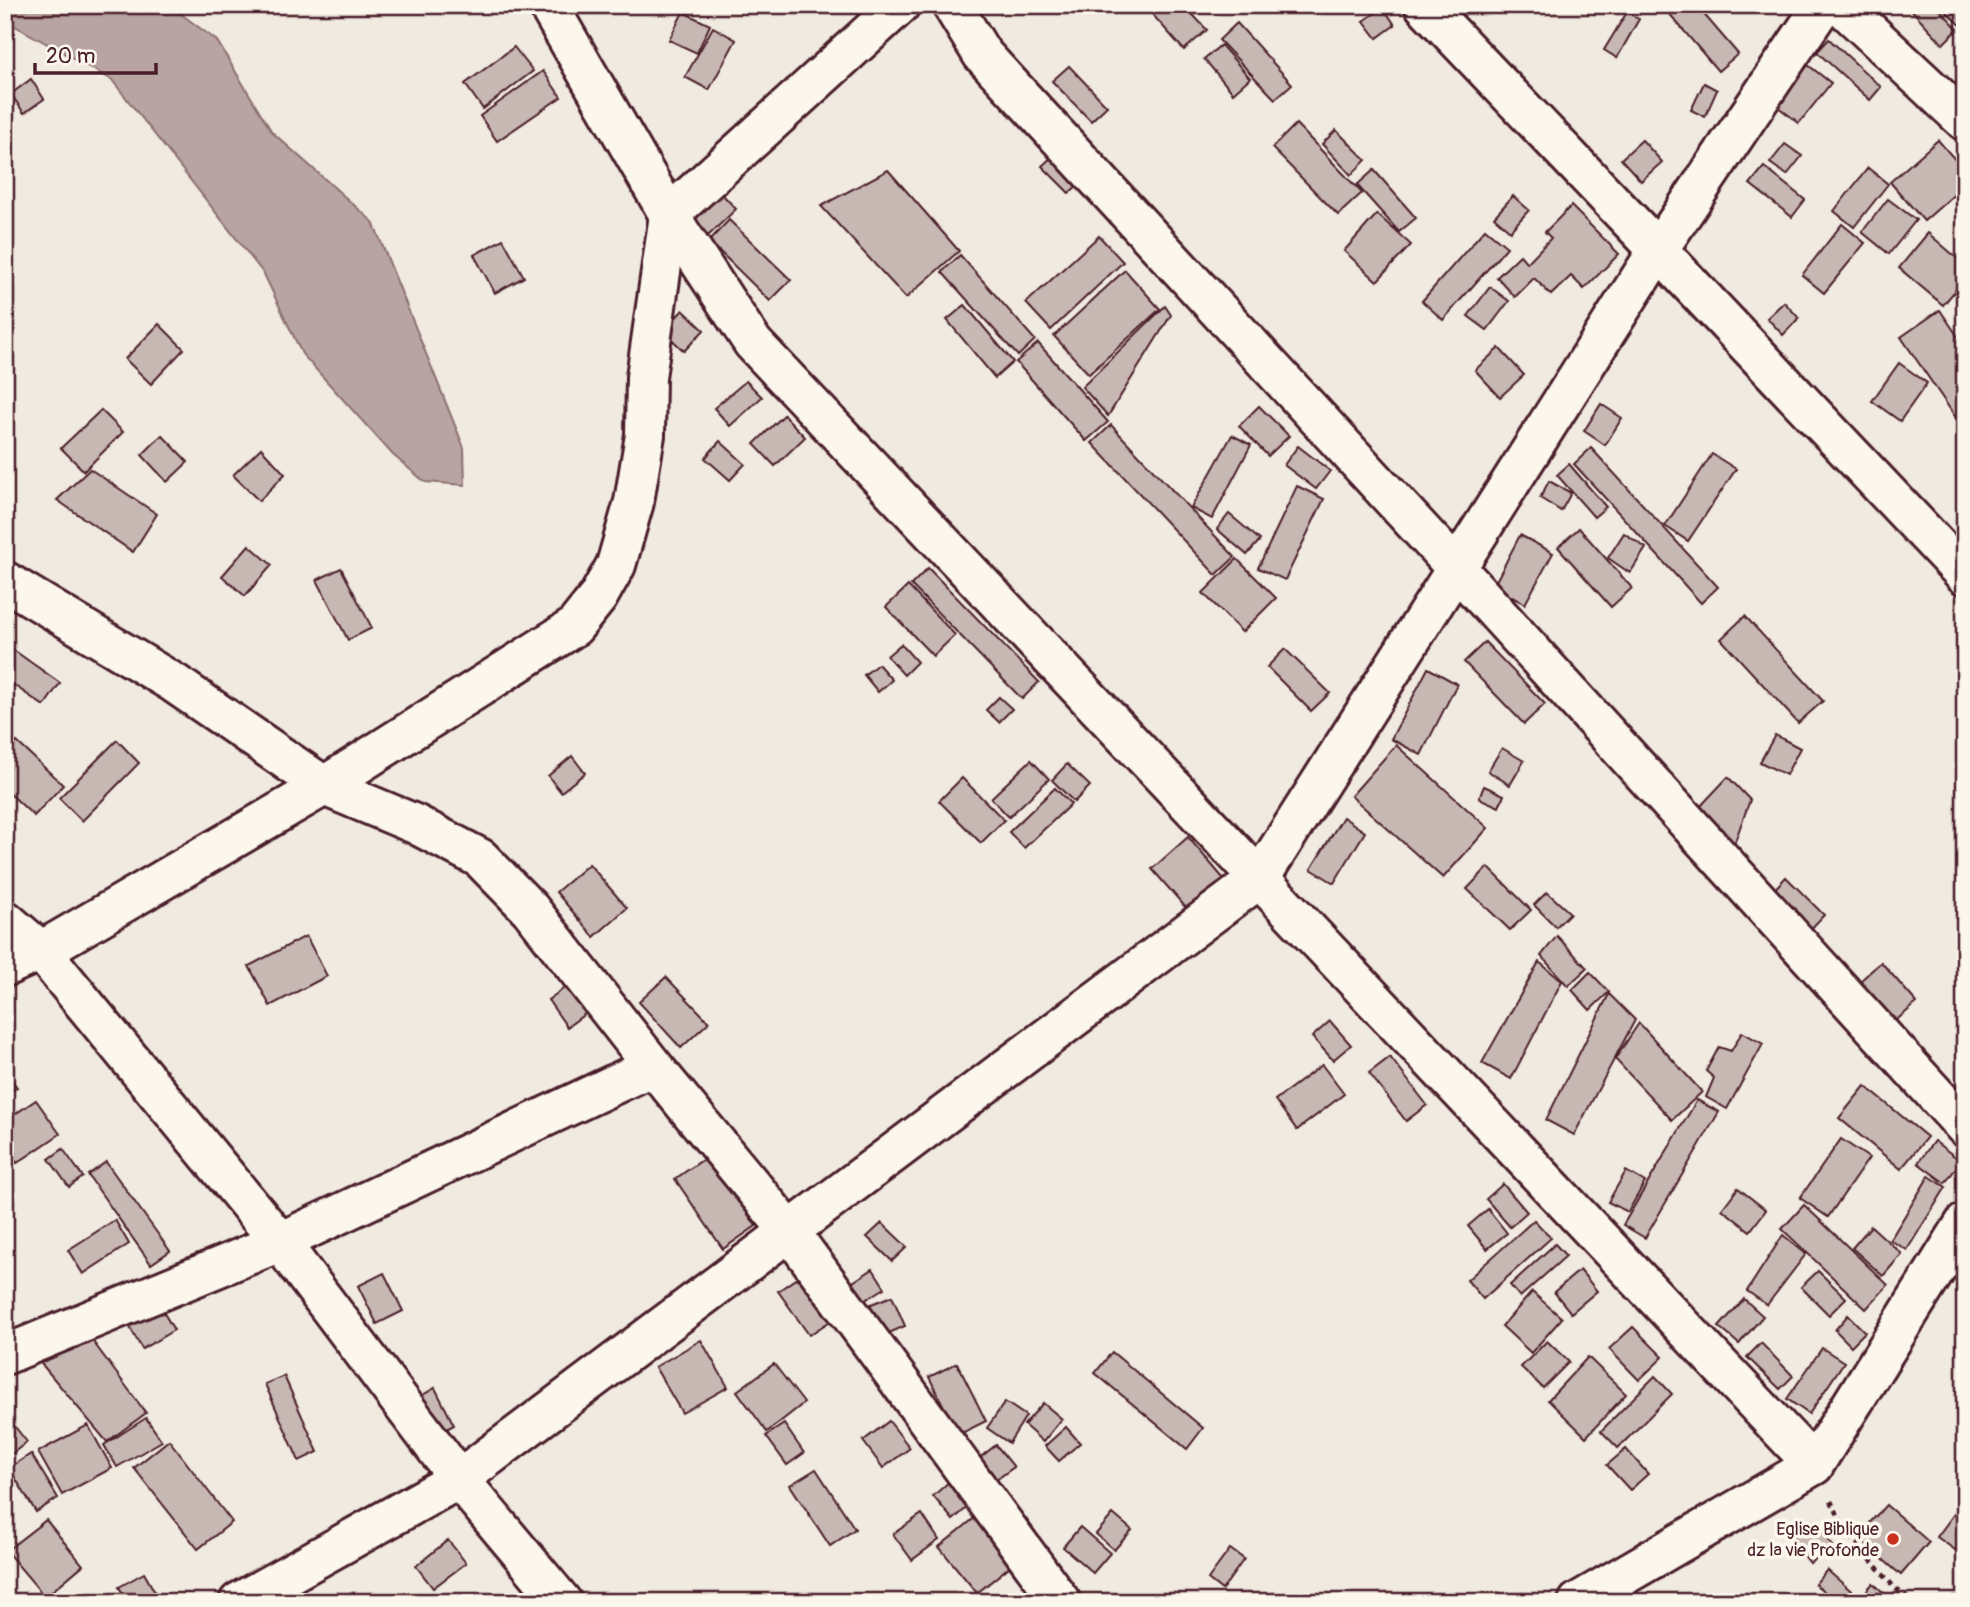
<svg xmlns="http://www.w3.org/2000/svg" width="1970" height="1607" viewBox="0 0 1970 1607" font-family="Pangolin,sans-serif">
<rect width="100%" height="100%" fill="#f0eae0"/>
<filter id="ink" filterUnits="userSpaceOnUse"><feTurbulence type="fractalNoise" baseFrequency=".0143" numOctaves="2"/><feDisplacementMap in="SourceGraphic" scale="14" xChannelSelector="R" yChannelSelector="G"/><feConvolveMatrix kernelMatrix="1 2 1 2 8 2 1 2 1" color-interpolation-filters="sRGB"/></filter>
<g filter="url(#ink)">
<polygon fill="#b8a4a2" stroke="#8c6f72" stroke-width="2" points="5,5 169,5 217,41 272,132 373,222 464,448 465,485 425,482 393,455 302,354 264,274 112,80 8,22 5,18"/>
<g fill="#c8b8b3" stroke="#4a1f2b" stroke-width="2">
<polygon points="1144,5 1184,5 1207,30 1184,50"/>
<polygon points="1662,5 1696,5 1738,54 1718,71"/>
<polygon points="1907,5 1936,5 1958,29 1943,44"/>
<polygon points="1941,5 1965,5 1965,29 1940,6"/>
<polygon points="1383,7 1395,25 1377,38 1364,21"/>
<polygon points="683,12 710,25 697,53 669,40"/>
<polygon points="1627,12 1639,19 1617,58 1604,50"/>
<polygon points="1237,23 1292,84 1275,99 1219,40"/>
<polygon points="713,27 736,40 709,90 685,77"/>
<polygon points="1829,39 1881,87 1870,100 1817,52"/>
<polygon points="1221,45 1250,78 1233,93 1204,59"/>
<polygon points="514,47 533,71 483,109 465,84"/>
<polygon points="1808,65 1831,83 1799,123 1777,106"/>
<polygon points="1069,66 1107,106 1091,121 1052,81"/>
<polygon points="543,71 561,97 497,141 480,116"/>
<polygon points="31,79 44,99 24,113 11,94"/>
<polygon points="1704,83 1717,90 1705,117 1691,110"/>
<polygon points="1296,124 1362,193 1338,215 1272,148"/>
<polygon points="1336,130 1366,160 1351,175 1322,144"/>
<polygon points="1642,140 1662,162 1641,181 1621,159"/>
<polygon points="1938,140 1965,171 1965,185 1924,221 1890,182"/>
<polygon points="1785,144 1802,156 1787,175 1770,163"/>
<polygon points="1053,156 1080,183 1069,193 1042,166"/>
<polygon points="1764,167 1805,200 1792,217 1750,184"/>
<polygon points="1868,168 1888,184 1854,227 1834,211"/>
<polygon points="888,170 959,251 906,298 821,206"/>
<polygon points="1374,170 1416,218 1399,232 1357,185"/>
<polygon points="721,193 736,209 707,237 692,221"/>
<polygon points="1513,196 1529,210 1510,231 1494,217"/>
<polygon points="1888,199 1916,220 1889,254 1862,232"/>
<polygon points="1571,206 1619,254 1584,289 1571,276 1551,295 1534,278 1515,297 1497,277 1520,255 1527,263 1551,238 1545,232"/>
<polygon points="1377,214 1411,245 1377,281 1344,251"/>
<polygon points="729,220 791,280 770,301 709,241"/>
<polygon points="1842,224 1865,243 1824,293 1802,275"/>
<polygon points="1485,229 1507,247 1443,320 1422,301"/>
<polygon points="1928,233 1965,265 1965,279 1943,305 1899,268"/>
<polygon points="1099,236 1123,262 1051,330 1026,303"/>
<polygon points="503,239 524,277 495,293 474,255"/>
<polygon points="960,255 1035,340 1018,356 942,272"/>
<polygon points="1125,270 1160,309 1089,374 1054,336"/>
<polygon points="1490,287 1509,301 1487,330 1468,316"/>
<polygon points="1784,302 1799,318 1783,335 1767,318"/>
<polygon points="965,305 1013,362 995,378 947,320"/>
<polygon points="1165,306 1171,315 1108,416 1082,387"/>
<polygon points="683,310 704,330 684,351 663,331"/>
<polygon points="1940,310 1965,347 1965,431 1901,337"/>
<polygon points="159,324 184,349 151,384 125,359"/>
<polygon points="1038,343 1108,422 1086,441 1016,362"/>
<polygon points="1499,348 1524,375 1500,397 1475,370"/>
<polygon points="1899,363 1927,383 1900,421 1872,401"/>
<polygon points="746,381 762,397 730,426 714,408"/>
<polygon points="1601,404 1622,418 1605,445 1584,431"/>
<polygon points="1259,406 1289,436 1268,456 1239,426"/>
<polygon points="101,410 123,432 84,471 61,448"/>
<polygon points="784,415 805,437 775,466 754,444"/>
<polygon points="1111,425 1235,557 1216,575 1092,443"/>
<polygon points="162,435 188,462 167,482 142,455"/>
<polygon points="1232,435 1251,445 1212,519 1191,508"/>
<polygon points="720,441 745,464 730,480 705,458"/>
<polygon points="1298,446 1330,471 1316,489 1284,465"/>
<polygon points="261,448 285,474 259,501 233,475"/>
<polygon points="1591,448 1718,587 1701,603 1574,464"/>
<polygon points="1712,454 1736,469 1688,541 1665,526"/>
<polygon points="1569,464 1606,507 1594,517 1557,475"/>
<polygon points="90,469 157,514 133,552 57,500"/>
<polygon points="1549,481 1571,493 1561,511 1540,498"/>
<polygon points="1297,486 1324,499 1285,580 1258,568"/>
<polygon points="1229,514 1260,540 1247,555 1217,529"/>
<polygon points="1579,528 1632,588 1611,607 1558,547"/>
<polygon points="1624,533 1646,548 1630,573 1608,558"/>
<polygon points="1520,535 1553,553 1525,604 1493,587"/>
<polygon points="249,545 272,565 245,596 222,576"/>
<polygon points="1237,559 1276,598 1242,632 1203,593"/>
<polygon points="341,568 372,628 348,640 317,580"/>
<polygon points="928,568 1039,682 1022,699 911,585"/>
<polygon points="908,586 955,635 933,656 886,607"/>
<polygon points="1745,616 1823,701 1798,723 1721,639"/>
<polygon points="1485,642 1545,704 1524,724 1464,662"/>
<polygon points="5,644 60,683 44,706 5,679"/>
<polygon points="901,644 917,662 904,675 887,656"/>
<polygon points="1285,649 1330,693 1311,711 1267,667"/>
<polygon points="878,664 892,680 878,692 864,675"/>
<polygon points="1428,668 1457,684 1421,755 1391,739"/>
<polygon points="999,697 1012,709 999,722 986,710"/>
<polygon points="1775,735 1800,748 1786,775 1760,762"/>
<polygon points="117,740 139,763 82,821 59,798"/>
<polygon points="17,742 63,785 34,816 5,789 5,754"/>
<polygon points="1396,745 1488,828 1443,878 1351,796"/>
<polygon points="1502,748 1524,761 1510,785 1488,771"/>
<polygon points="572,756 585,773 561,792 548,776"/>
<polygon points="1031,760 1049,779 1009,817 991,798"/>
<polygon points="1067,764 1090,786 1074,802 1052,780"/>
<polygon points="1728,777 1750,800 1734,844 1698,809"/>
<polygon points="962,778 1004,820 981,843 939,801"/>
<polygon points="1484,786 1504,795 1499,807 1479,798"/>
<polygon points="1055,788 1071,804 1024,848 1009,832"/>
<polygon points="1343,817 1365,832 1334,883 1311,869"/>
<polygon points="1188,837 1229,885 1193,916 1152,869"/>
<polygon points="589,864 627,908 594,937 556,892"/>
<polygon points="1488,867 1531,910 1510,930 1467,889"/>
<polygon points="1786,877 1824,915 1805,935 1767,897"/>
<polygon points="1547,892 1570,913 1556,927 1534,905"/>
<polygon points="306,936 327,976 270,1006 249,966"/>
<polygon points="1557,936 1587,968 1568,986 1541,956"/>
<polygon points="1539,962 1562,981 1511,1079 1482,1063"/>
<polygon points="1881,962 1917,1003 1894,1022 1859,982"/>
<polygon points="1590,972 1609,992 1590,1010 1572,990"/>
<polygon points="666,977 709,1022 681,1048 639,1002"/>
<polygon points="573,982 593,1008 567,1027 548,1000"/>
<polygon points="1609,994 1635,1020 1574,1135 1546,1120"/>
<polygon points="1330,1021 1351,1045 1333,1060 1312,1037"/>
<polygon points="1639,1023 1702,1092 1672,1120 1615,1059"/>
<polygon points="1742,1032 1763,1044 1727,1109 1706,1097 1714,1078 1706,1071 1719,1047 1731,1051"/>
<polygon points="1390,1057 1427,1105 1406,1121 1369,1073"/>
<polygon points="1322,1065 1344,1094 1297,1130 1275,1100"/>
<polygon points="5,1072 17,1087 5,1096"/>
<polygon points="1865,1086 1927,1137 1901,1169 1839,1118"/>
<polygon points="36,1100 60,1134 17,1163 5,1145 5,1121"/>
<polygon points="1697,1100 1719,1112 1645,1238 1623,1225"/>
<polygon points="1841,1139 1869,1158 1828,1217 1800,1198"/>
<polygon points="1934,1141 1961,1161 1945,1183 1918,1163"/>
<polygon points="63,1149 83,1177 69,1187 49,1159"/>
<polygon points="708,1156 756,1226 723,1249 675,1179"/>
<polygon points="106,1162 170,1251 151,1264 88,1175"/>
<polygon points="1626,1171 1645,1182 1628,1212 1608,1202"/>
<polygon points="1929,1176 1946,1187 1907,1250 1890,1240"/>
<polygon points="1503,1184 1527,1212 1510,1227 1486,1199"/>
<polygon points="1738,1188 1766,1210 1750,1231 1722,1209"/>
<polygon points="1804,1205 1888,1285 1866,1309 1782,1229"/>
<polygon points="1488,1209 1507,1233 1487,1249 1468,1226"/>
<polygon points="115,1220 129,1244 83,1274 68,1250"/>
<polygon points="1534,1220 1551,1238 1483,1299 1467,1280"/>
<polygon points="882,1223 907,1247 892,1261 867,1237"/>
<polygon points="1871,1226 1902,1254 1883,1276 1852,1248"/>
<polygon points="1783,1235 1806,1254 1767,1305 1747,1291"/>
<polygon points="1555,1244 1566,1256 1520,1297 1510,1285"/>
<polygon points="873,1269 885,1288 862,1302 850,1284"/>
<polygon points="1580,1270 1597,1291 1571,1313 1554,1292"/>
<polygon points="1818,1271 1846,1298 1829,1315 1801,1287"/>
<polygon points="384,1273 403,1311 377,1324 358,1286"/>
<polygon points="804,1273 835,1318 809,1335 778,1291"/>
<polygon points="1532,1292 1562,1318 1531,1353 1502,1326"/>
<polygon points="892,1296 905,1326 880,1337 866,1306"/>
<polygon points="1744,1299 1763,1316 1739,1344 1719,1327"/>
<polygon points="159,1305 174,1330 142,1349 127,1322"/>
<polygon points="1848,1315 1865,1332 1851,1346 1835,1330"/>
<polygon points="1633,1327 1663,1357 1639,1380 1609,1349"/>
<polygon points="88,1335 146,1413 107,1442 39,1361"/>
<polygon points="701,1340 728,1387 682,1413 655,1367"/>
<polygon points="1547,1341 1569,1362 1543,1388 1521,1367"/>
<polygon points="1761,1343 1793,1376 1780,1389 1747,1357"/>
<polygon points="1822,1348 1844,1362 1809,1414 1787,1399"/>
<polygon points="1112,1352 1203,1428 1187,1449 1095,1373"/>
<polygon points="1588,1357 1626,1394 1586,1437 1548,1400"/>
<polygon points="957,1363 986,1421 958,1435 929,1377"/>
<polygon points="774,1364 804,1403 767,1432 737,1391"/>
<polygon points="284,1376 318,1452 299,1461 265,1384"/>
<polygon points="1655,1376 1672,1394 1618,1448 1601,1431"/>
<polygon points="435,1388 454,1425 435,1435 416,1399"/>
<polygon points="1005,1402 1026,1416 1009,1443 987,1428"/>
<polygon points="1043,1403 1062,1419 1043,1442 1024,1425"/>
<polygon points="5,1414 27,1442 5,1459"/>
<polygon points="146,1418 162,1441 117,1467 104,1445"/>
<polygon points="889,1421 910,1448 883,1468 863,1441"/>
<polygon points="784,1424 804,1453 787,1465 766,1436"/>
<polygon points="88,1425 112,1468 62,1495 38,1452"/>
<polygon points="1066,1427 1080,1443 1059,1461 1045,1446"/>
<polygon points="169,1440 232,1522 198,1549 134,1468"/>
<polygon points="996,1445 1014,1467 993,1482 977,1460"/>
<polygon points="1626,1449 1648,1474 1630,1490 1607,1465"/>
<polygon points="31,1454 58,1498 36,1512 9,1468"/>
<polygon points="816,1469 855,1529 830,1546 790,1485"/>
<polygon points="950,1481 970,1505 953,1520 933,1496"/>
<polygon points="1886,1505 1929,1542 1901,1575 1857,1537"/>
<polygon points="922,1514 939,1540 912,1560 893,1534"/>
<polygon points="1113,1514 1132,1530 1114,1550 1096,1534"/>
<polygon points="1954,1514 1965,1523 1965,1557 1937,1537"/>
<polygon points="977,1516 1015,1562 977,1593 939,1547"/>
<polygon points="46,1520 83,1565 45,1597 6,1551"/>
<polygon points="1813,1521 1833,1546 1810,1563 1791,1539"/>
<polygon points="1080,1527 1110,1553 1093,1573 1063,1547"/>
<polygon points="448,1540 466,1563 433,1588 416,1566"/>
<polygon points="1230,1549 1244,1559 1222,1590 1208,1579"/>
<polygon points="1827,1570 1856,1595 1850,1602 1837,1602 1815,1584"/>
<polygon points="144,1573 156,1594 143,1602 128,1602 119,1587"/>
<polygon points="1873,1583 1894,1602 1857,1602"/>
<polygon points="295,1587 304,1602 270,1602"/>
</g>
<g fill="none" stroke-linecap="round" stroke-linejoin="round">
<defs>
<g id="minor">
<polyline points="548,5 669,215 753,343 1814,1465"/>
<polyline points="952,5 982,54 1456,568 1965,1127"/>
<polyline points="1424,5 1658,250 1965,575"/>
<polyline points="1841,5 1965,121"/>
<polyline points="5,581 174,683 324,786 415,824 480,858 530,909 653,1066 790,1232 1061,1602"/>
<polyline points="5,920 41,951 280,1242 459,1479 562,1602"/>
<polyline points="5,967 41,951 324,786 574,627 598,597 616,565 634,502 645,435 646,377 669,215 900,5"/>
<polyline points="5,1355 280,1242 653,1066"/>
<polyline points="239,1602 459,1479 1260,878 1658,250 1823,5"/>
<polyline points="1578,1602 1814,1465 1965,1223"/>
</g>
</defs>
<use href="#minor" stroke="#4a1f2b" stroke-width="44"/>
<polyline stroke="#4a1f2b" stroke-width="4.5" stroke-dasharray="5 5" stroke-linecap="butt" points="1831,1501 1848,1534 1895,1588 1913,1602"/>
<use href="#minor" stroke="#fbf7ec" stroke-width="38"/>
</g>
</g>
<circle fill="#c8321e" stroke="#fbf7ec" stroke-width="2.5" cx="1893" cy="1539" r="7"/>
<g text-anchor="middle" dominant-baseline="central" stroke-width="7" stroke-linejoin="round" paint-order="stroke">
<g font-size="18" fill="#4a1f2b" stroke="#fbf7ec" text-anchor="end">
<text x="1879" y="1529">Eglise Biblique<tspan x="1879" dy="21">dz la vie Profonde</tspan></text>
</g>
</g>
<rect width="1970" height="1607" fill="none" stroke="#fbf7ec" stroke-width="28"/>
<rect x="14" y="14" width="1942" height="1579" fill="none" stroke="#4a1f2b" stroke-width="2.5" filter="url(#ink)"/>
<path d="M35 63v10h121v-10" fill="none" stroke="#4a1f2b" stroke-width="3.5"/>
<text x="46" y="63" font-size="21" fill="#4a1f2b" stroke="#fbf7ec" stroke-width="5" paint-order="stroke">20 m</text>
</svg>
